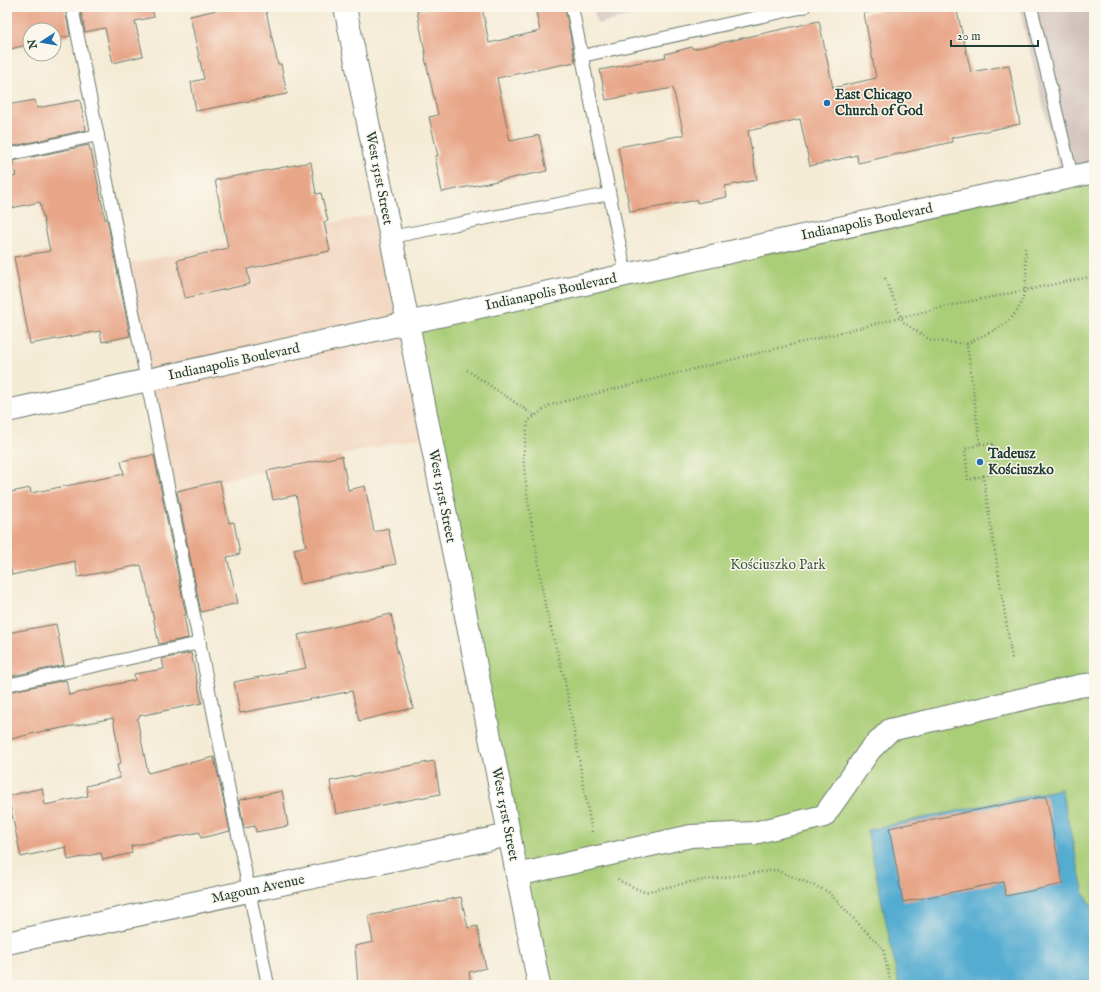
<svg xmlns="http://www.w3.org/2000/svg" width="1101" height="992" viewBox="0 0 1101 992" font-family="'IM FELL English',serif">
<rect width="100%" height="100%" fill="#fbf7ec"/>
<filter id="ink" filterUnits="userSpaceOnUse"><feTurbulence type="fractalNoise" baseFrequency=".025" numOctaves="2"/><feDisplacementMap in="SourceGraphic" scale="8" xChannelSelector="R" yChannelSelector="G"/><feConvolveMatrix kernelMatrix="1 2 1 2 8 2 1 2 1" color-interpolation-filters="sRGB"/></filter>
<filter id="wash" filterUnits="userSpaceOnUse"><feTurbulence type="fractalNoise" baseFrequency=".012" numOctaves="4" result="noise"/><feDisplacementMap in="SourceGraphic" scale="16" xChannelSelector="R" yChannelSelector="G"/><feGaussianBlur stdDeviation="0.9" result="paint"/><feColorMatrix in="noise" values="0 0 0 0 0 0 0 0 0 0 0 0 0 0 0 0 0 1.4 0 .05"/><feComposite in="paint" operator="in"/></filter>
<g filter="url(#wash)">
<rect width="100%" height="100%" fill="#f4ebd5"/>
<g fill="#f2d4be">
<polygon points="383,213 403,320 151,377 128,264"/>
<polygon points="405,326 428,436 172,491 151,382"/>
</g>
<g fill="#cfc0ba">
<polygon points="593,7 672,7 597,24"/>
<polygon points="1019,7 1094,7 1094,167 1060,174"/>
</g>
<polygon fill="#aace78" stroke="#648656" points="1094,172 1094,985 539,985 408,323"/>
<polygon fill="#54acd1" stroke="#3a7482" points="1061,789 1084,894 1094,909 1094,985 899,985 867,830"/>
<g id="blocks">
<g fill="#e8a688">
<polygon points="7,7 65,7 70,36 54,39 54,30 30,30 30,44 7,50"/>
<polygon points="80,7 152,7 154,17 135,21 143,56 113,63 105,28 85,32"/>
<polygon points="230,7 265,7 278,64 281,64 287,94 196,111 191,82 204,79 190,16"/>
<polygon points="437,7 482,7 489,43 540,31 535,7 565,7 575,62 497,78 510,141 539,135 547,171 442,192 435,156 438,156 429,117 438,115 425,58 426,57 417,11"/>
<polygon points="895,7 956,7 971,72 1009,65 1020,124 951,138 952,142 858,163 857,155 810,166 800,119 748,131 757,180 725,186 727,197 697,203 697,200 630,212 618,147 684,135 673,88 606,100 600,70 666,57 665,54 692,47 693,49 819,21 833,88 876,78 864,13"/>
<polygon points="35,100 37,108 80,100 86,130 10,147 7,127 7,105"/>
<polygon points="89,145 90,150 91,150 105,219 107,219 130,336 102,342 100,331 30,344 14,257 50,251 40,202 7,209 7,178 16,176 13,161"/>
<polygon points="311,162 316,194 321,193 328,221 324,222 330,251 247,269 250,284 185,298 177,260 228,248 215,180"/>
<polygon points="154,455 186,615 184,615 188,638 159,644 146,583 145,583 141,565 78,577 75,561 12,575 7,552 7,493 30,488 31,493 124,474 121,461"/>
<polygon points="342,456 348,490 365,486 374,532 388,528 396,564 301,584 294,549 306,546 296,495 273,500 267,471"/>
<polygon points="220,481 229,523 234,522 240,554 227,557 238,603 201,612 177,491"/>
<polygon points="391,614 397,641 395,642 413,708 359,721 352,691 240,713 234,682 306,668 298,635"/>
<polygon points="56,624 64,665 7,677 7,633"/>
<polygon points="191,653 202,703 139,716 139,718 137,719 148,773 214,757 230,831 201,838 200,832 131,846 132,853 103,860 101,853 68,860 66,847 21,857 8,796 42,788 45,805 88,796 86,786 120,778 117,765 121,764 113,718 47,731 47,730 7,740 7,692 66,680 69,695 135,680 134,674 164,669 162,659"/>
<polygon points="434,761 440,794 336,814 330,781"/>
<polygon points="282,791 288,826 256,832 255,826 244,828 239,800"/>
<polygon points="1046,796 1063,884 1006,896 1003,882 903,902 889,828"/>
<polygon points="461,897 468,928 477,926 486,968 469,972 471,985 358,985 355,946 373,942 368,916"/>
</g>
</g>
</g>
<g filter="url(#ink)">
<use href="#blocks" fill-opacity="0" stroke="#6a7a6c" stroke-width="1"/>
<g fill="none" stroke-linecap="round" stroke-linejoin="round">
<defs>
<g id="service">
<polyline points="72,7 268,985"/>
<polyline points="572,7 626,276"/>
<polyline points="1031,7 1072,177"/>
<polyline points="582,56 804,7"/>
<polyline points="7,155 98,135"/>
<polyline points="391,237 609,194"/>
<polyline points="7,685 200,643"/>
</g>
<g id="minor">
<polyline points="408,323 539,985"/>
<polyline points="517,875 691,836 754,833 824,816 870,750 890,730 1079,686 1094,684"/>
<polyline points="7,943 509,835"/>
</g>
<polyline id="tertiary" points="345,7 408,323"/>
<polyline id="primary" points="7,411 1094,172"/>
</defs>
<use href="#service" stroke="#6a7a6c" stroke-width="14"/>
<use href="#minor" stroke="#6a7a6c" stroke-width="24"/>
<use href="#tertiary" stroke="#6a7a6c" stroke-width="24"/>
<use href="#primary" stroke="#6a7a6c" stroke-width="24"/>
<g stroke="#6a7a6c" stroke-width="2.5" stroke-dasharray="1 3" stroke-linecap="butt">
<polyline points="885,278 903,322 930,340 967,344 980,444 965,449 968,480 983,476 1012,659"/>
<path d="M967,344C979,337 997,330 1007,322C1029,304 1027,273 1025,247"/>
<polyline points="467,370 535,416"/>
<polyline points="980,444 994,444 997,473 983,476"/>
<polyline points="592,832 565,681 545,606 527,493 523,456 528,421 550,405 943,307 1094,276"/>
<polyline points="618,879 620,881 644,892 691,882 776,870 827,891 883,949 891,985"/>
</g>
<use href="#service" stroke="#fff" stroke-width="12"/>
<use href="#minor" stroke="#fff" stroke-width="22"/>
<use href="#tertiary" stroke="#fff" stroke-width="22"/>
<use href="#primary" stroke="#fff" stroke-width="22"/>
</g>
</g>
<g fill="#1f6fb2" stroke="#fbf7ec" stroke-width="1.5">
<circle cx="827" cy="103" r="4"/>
<circle cx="980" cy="462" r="4"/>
</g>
<g text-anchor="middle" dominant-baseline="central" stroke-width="3" stroke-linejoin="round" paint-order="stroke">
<g font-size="14" font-weight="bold" fill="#1f3d34" stroke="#fbf7ec" text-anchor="start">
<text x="835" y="95">East Chicago<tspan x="835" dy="16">Church of God</tspan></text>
<text x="988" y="454">Tadeusz<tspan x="988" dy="16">Kościuszko</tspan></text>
</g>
<g font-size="14" fill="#1f3d34" stroke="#fbf7ec">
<text transform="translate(379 178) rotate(79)">West 151st Street</text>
<text transform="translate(867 222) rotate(-12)">Indianapolis Boulevard</text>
<text transform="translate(551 292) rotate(-12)">Indianapolis Boulevard</text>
<text transform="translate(234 362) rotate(-12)">Indianapolis Boulevard</text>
<text transform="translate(442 496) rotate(79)">West 151st Street</text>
<text transform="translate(505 814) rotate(79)">West 151st Street</text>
<text transform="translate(258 889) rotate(-12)">Magoun Avenue</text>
</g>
<g font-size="14" fill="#3b5a42" stroke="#fbf7ec">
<text x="778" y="565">Kościuszko Park</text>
</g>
</g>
<rect width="1101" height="992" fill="none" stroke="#fbf7ec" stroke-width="24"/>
<g transform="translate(42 42) rotate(258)"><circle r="19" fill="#fbf7ec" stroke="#a3ada2"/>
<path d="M0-3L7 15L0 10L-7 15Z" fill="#1f6fb2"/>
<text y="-6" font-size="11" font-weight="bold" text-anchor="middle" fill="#1f3d34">N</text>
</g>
<path d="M951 40v6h87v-6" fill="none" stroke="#1f3d34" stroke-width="2"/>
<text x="957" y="40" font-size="12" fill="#1f3d34" stroke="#fbf7ec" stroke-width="3" paint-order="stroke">20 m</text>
</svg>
